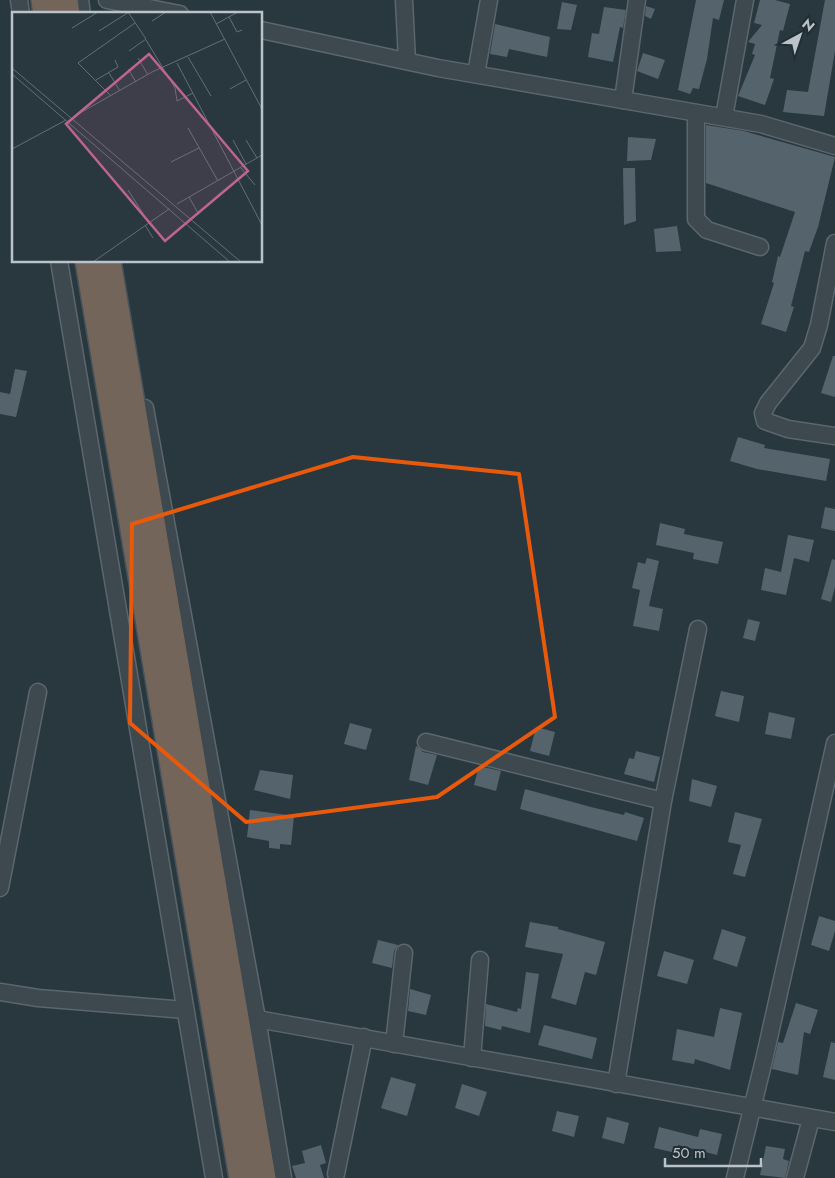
<svg xmlns="http://www.w3.org/2000/svg" width="835" height="1178" viewBox="0 0 835 1178" font-family="Jost,sans-serif">
<rect width="100%" height="100%" fill="#29373f"/>
<g fill="#55646c">
<polygon points="696,0 724,0 719,20 713,18 707,59 699,89 693,88 690,94 678,90"/>
<polygon points="760,0 775,0 790,4 783,31 780,30 770,78 774,79 765,105 738,96 755,55 752,54 755,44 748,42 762,25 754,23"/>
<polygon points="825,0 835,0 835,51 824,116 783,112 787,90 808,92"/>
<polygon points="562,2 577,5 571,30 557,29"/>
<polygon points="646,6 655,9 651,19 645,16"/>
<polygon points="604,7 626,10 623,28 620,27 613,62 588,57 592,33 599,34"/>
<polygon points="495,24 550,37 547,57 509,49 507,57 490,54"/>
<polygon points="643,53 665,60 658,79 637,71"/>
<polygon points="706,125 744,131 835,157 818,227 809,252 805,251 791,306 794,307 786,332 761,324 774,283 772,282 778,256 780,257 795,212 706,183"/>
<polygon points="628,137 656,139 651,160 627,161"/>
<polygon points="623,168 635,168 636,221 624,225"/>
<polygon points="677,226 681,251 656,252 654,229"/>
<polygon points="833,356 835,356 835,397 821,393"/>
<polygon points="15,369 27,371 16,417 0,414 0,392 10,394"/>
<polygon points="738,437 765,445 764,448 830,459 826,481 757,469 730,461"/>
<polygon points="825,507 835,509 835,531 821,528"/>
<polygon points="660,523 685,529 684,534 723,542 718,564 693,559 694,553 656,545"/>
<polygon points="788,535 814,540 809,562 794,558 786,595 761,590 765,568 781,572"/>
<polygon points="647,558 659,561 649,606 663,609 659,631 633,626 640,590 632,588 638,562 645,564"/>
<polygon points="832,559 835,560 835,587 831,602 821,599"/>
<polygon points="748,619 760,622 755,641 743,638"/>
<polygon points="721,691 744,696 739,722 715,716"/>
<polygon points="769,712 795,718 791,739 765,734"/>
<polygon points="350,723 372,729 366,750 344,744"/>
<polygon points="536,727 555,732 549,756 530,751"/>
<polygon points="416,746 423,752 437,755 428,785 409,780"/>
<polygon points="636,751 660,757 654,782 624,774 629,758 634,759"/>
<polygon points="479,766 501,771 496,791 474,785"/>
<polygon points="260,770 293,775 290,799 254,790"/>
<polygon points="692,779 717,786 711,807 689,801"/>
<polygon points="525,789 591,807 624,815 625,812 644,818 637,841 520,809"/>
<polygon points="250,810 294,816 291,845 280,844 280,849 269,848 269,841 247,837"/>
<polygon points="735,812 762,819 745,877 733,874 741,845 728,842"/>
<polygon points="819,916 835,921 835,931 829,951 811,945"/>
<polygon points="530,922 558,927 558,929 605,942 596,975 585,972 576,1005 551,998 563,954 525,947"/>
<polygon points="722,929 746,937 737,967 713,959"/>
<polygon points="378,940 398,945 394,951 392,968 372,963"/>
<polygon points="664,951 694,960 687,984 657,976"/>
<polygon points="526,972 539,974 530,1033 502,1026 501,1030 485,1026 486,1004 517,1012 518,1008 521,1009"/>
<polygon points="410,989 431,995 426,1015 408,1011"/>
<polygon points="796,1003 818,1010 810,1034 804,1032 798,1075 772,1069 778,1042 783,1043"/>
<polygon points="720,1008 742,1013 730,1070 695,1059 694,1064 672,1060 677,1029 714,1037"/>
<polygon points="544,1025 597,1038 592,1059 538,1045"/>
<polygon points="831,1042 835,1043 835,1080 823,1077"/>
<polygon points="391,1077 416,1084 407,1116 381,1108"/>
<polygon points="462,1084 487,1092 479,1116 455,1108"/>
<polygon points="557,1111 579,1116 574,1137 552,1131"/>
<polygon points="607,1117 629,1123 624,1144 602,1138"/>
<polygon points="659,1127 698,1137 700,1129 722,1134 717,1155 678,1145 676,1153 654,1148"/>
<polygon points="321,1145 326,1163 320,1165 324,1178 296,1178 292,1166 305,1163 302,1151"/>
<polygon points="766,1146 785,1149 783,1159 789,1161 785,1178 760,1175"/>
</g>
<g fill="none" stroke-linecap="round" stroke-linejoin="round">
<defs>
<g id="minor">
<polyline points="19,0 21,14"/>
<polyline points="80,0 82,14"/>
<polyline points="107,0 180,14"/>
<polyline points="404,0 407,61"/>
<polyline points="261,30 438,68 761,124 835,146"/>
<polyline points="476,74 489,0"/>
<polyline points="623,100 637,0"/>
<polyline points="696,113 696,219 707,230 760,247"/>
<polyline points="724,117 745,0"/>
<polyline points="835,243 819,325 812,348 768,403 763,413 765,421 788,429 835,436"/>
<polyline points="59,261 214,1178"/>
<polyline points="145,408 257,1019 283,1178"/>
<polyline points="426,742 663,801"/>
<polyline points="0,888 38,692"/>
<polyline points="0,992 38,998 185,1010"/>
<polyline points="257,1019 835,1122"/>
<polyline points="394,1044 404,953"/>
<polyline points="472,1058 480,960"/>
<polyline points="616,1084 663,801 698,629"/>
<polyline points="336,1174 364,1037"/>
<polyline points="735,1178 764,1060 835,743"/>
<polyline points="795,1178 811,1119"/>
</g>
<g id="highway">
<polyline points="44,0 46,14"/>
<polyline points="65,0 67,14"/>
<polyline points="88,261 242,1178"/>
<polyline points="108,261 263,1178"/>
</g>
</defs>
<use href="#minor" stroke="#5b666d" stroke-width="19"/>
<use href="#highway" stroke="#48535a" stroke-width="28"/>
<use href="#minor" stroke="#3d484f" stroke-width="16"/>
<use href="#highway" stroke="#74655b" stroke-width="25"/>
</g>
<path fill="none" stroke="#e8590c" stroke-width="4" stroke-linejoin="round" d="M353,457L519,474L555,717L437,797L246,822L130,723L132,524Z"/>
<g transform="translate(12 12)">
<rect width="250" height="250" fill="#29373f"/>
<path fill="none" stroke="#636f77" stroke-width="1" d="M116,0L134,27L117,39M198,0L250,97M217,5L225,20L230,18M140,9L154,0M204,12L226,0M60,16L86,0M87,19L117,0M134,28L163,76L165,89L181,81M176,45L199,84M126,46L136,63M165,51L250,213M0,56L229,250M116,57L124,70M97,61L108,79M0,62L218,250M84,68L106,55L103,48M218,77L234,68M99,84L66,51L123,11M61,105L140,60L213,27M176,116L206,169M221,128L234,152M234,128L245,146M0,137L54,108M159,150L187,136M229,156L243,173M116,178L137,211M177,185L186,201M165,192L250,143M133,213L141,226M81,250L157,197"/>
<path fill="#be658d" fill-opacity="0.15" stroke="#be658d" stroke-width="2.5" d="M137,42L236,159L153,229L54,112Z"/>
<rect width="250" height="250" fill="none" stroke="#bac3ca" stroke-width="2.5"/>
</g>
<g transform="translate(800 35) rotate(40)" stroke="#222d34" stroke-width="4" paint-order="stroke">
<path d="M0-4L9 19L0 12L-9 19Z" fill="#bac3ca"/>
<text y="-8" font-size="14" font-weight="bold" text-anchor="middle" fill="#bac3ca">N</text>
</g>
<path d="M665 1158v8h96v-8" fill="none" stroke="#bac3ca" stroke-width="2.5"/>
<text x="672" y="1158" font-size="15" fill="#bac3ca" stroke="#222d34" stroke-width="4" paint-order="stroke">50 m</text>
</svg>
